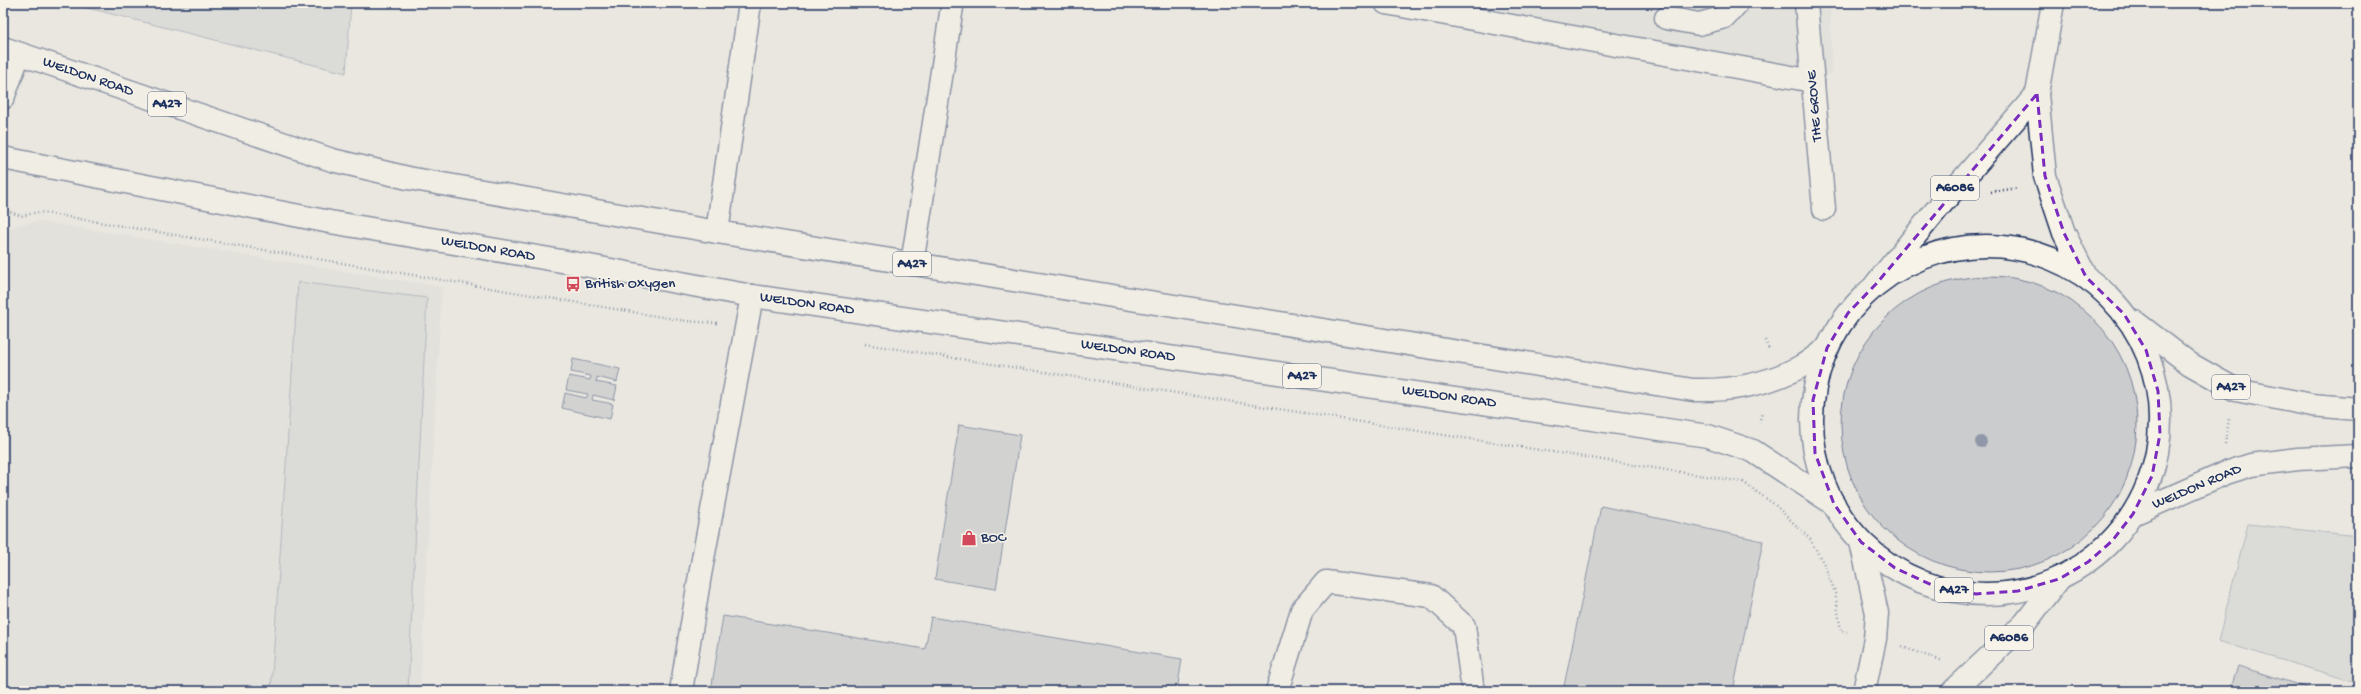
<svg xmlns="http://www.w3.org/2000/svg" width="2361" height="694" viewBox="0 0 2361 694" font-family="'Gochi Hand',sans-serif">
<rect width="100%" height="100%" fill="#eae7e0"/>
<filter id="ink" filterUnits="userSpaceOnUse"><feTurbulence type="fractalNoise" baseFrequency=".025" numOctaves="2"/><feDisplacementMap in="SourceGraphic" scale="8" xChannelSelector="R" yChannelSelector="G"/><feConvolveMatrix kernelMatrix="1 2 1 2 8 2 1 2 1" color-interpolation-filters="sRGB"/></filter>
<g filter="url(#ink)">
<g fill="#dadad6">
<polygon points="1420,3 1830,3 1832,75"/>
<polygon points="37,221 442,287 420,691 3,691 3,229"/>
</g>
<g fill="#cbcccd" stroke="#737e96">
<polygon points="68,3 351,3 346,73"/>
<circle cx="1989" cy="424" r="148"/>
<polygon points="298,282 427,298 408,691 271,691"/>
<polygon points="2248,524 2358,536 2358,683 2218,641"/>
</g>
<g fill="#b6babf" stroke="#1b2f5e">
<polygon points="573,359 620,369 617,382 597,377 596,382 617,386 614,400 593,395 592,400 613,404 610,419 562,408 565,393 586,398 588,394 566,390 569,376 590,380 591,376 571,372"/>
<polygon points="959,425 1020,435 996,589 935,579"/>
<polygon points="1601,506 1763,541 1733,691 1563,691"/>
<polygon points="723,616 925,649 931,617 1182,659 1177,691 711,691"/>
<polygon points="2238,666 2315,690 2314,691 2230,691"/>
</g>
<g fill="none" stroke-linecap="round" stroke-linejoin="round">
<defs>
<g id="minor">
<polyline points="1386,3 1813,81"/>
<polyline points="1806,3 1824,209"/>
<polyline points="1666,18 1699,24 1725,17 1737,3"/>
<polyline points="3,98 19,54"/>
<polyline points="717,232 750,3"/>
<polyline points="912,264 952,7"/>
<polyline points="681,691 700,575 752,296"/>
<polyline points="1277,691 1302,610 1326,582 1431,596 1464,626 1473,691"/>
</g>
<g id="major">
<polyline points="2053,3 2037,94 2045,176 2064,233 2086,277"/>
<polyline points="1876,284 1938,208 2037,94"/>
<polyline points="1861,542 1877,613 1875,639 1864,691"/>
<polyline points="1953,691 2025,623 2059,579"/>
</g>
<g id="highway">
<path d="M3,48L332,160L408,178L717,232L1693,390C1727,391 1763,385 1794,370C1806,365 1817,355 1827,348"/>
<polyline points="3,158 330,222 573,263 752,296 1708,436 1753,451 1834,504"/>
<circle cx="1986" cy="420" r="174"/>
<polyline points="2135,322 2190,364 2236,390 2312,405 2358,409"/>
<polyline points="2133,514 2226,473 2251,465 2298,459 2358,456"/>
</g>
</defs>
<use href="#minor" stroke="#1b2f5e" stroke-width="25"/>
<use href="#major" stroke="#1b2f5e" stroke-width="25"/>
<use href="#highway" stroke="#1b2f5e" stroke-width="25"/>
<g stroke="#1b2f5e" stroke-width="2.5" stroke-dasharray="1 3" stroke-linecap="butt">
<polyline points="1991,192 2018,188"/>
<polyline points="3,209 21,216 39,212 686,321 717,323"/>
<polyline points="1765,340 1769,349"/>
<polyline points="865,344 1743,482"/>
<polyline points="1759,423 1762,413"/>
<polyline points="2225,444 2229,419"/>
<polyline points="1743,482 1775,505 1810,539 1824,564 1835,592 1841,631 1847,632"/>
<polyline points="1902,647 1943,661"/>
</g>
<use href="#minor" stroke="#f7f3e8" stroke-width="22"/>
<use href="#major" stroke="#f7f3e8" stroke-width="22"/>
<use href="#highway" stroke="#f7f3e8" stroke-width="22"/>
</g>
<circle fill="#9097a8" cx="1981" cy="442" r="6"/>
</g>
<path d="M0 0H2361V694H0ZM2037,94L2045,176L2064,233L2086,277L2124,314L2146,350L2158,391L2160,434L2152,476L2133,514L2112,541L2088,562L2059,579L2018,591L1976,594L1934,586L1895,568L1861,542L1834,504L1815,453L1813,400L1827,348L1848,313L1876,284Z" fill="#eae7e0" fill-opacity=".55" fill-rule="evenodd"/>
<path fill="none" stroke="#7b2cbf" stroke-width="3" stroke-dasharray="8 5" stroke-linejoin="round" d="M2037,94L2045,176L2064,233L2086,277L2124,314L2146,350L2158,391L2160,434L2152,476L2133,514L2112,541L2088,562L2059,579L2018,591L1976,594L1934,586L1895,568L1861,542L1834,504L1815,453L1813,400L1827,348L1848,313L1876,284Z"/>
<defs>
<symbol id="bus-bare" viewBox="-9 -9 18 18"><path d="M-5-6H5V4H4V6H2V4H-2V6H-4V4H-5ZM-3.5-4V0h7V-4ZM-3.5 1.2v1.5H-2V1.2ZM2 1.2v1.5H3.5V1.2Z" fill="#d1495b" stroke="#f7f3e8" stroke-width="2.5" paint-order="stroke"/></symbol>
<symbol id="shop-bare" viewBox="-9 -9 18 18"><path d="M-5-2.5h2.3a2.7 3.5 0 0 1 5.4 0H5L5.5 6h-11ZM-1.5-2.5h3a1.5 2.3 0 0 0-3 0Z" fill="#d1495b" stroke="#f7f3e8" stroke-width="2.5" paint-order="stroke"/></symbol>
</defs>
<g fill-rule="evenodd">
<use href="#bus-bare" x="562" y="273" width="22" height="22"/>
<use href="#shop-bare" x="958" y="527" width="22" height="22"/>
</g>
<g text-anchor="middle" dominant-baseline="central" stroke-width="3" stroke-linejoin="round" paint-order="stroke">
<g fill="#f7f3e8" stroke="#5d6a87" stroke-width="1">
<rect x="148" y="92" width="38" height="24" rx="3"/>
<rect x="1931" y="176" width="48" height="24" rx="3"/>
<rect x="893" y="252" width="38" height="24" rx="3"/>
<rect x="1283" y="364" width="38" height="24" rx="3"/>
<rect x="2212" y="375" width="38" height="24" rx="3"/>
<rect x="1935" y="578" width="38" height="24" rx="3"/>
<rect x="1985" y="626" width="48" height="24" rx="3"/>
</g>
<g font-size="14" font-weight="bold" fill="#1b2f5e">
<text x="167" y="104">A427</text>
<text x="1955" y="188">A6086</text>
<text x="912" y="264">A427</text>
<text x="1302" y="376">A427</text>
<text x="2231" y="387">A427</text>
<text x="1954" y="590">A427</text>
<text x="2009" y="638">A6086</text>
</g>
<g font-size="15" fill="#1b2f5e" stroke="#f7f3e8">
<text transform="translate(88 77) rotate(19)">WELDON ROAD</text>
<text transform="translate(1815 106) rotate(-95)">THE GROVE</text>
<text transform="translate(488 249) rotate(10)">WELDON ROAD</text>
<text transform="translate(807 304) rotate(8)">WELDON ROAD</text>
<text transform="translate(1128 351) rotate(8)">WELDON ROAD</text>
<text transform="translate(1449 397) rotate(8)">WELDON ROAD</text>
<text transform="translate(2197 487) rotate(-23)">WELDON ROAD</text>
</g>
<g font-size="15" fill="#1b2f5e" stroke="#f7f3e8" text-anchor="start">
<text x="585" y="284">British Oxygen</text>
<text x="981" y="538">BOC</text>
</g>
</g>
<rect width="2361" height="694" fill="none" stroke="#f7f3e8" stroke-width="16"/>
<rect x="8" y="8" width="2345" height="678" fill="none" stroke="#1b2f5e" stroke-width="1.5" filter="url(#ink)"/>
</svg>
